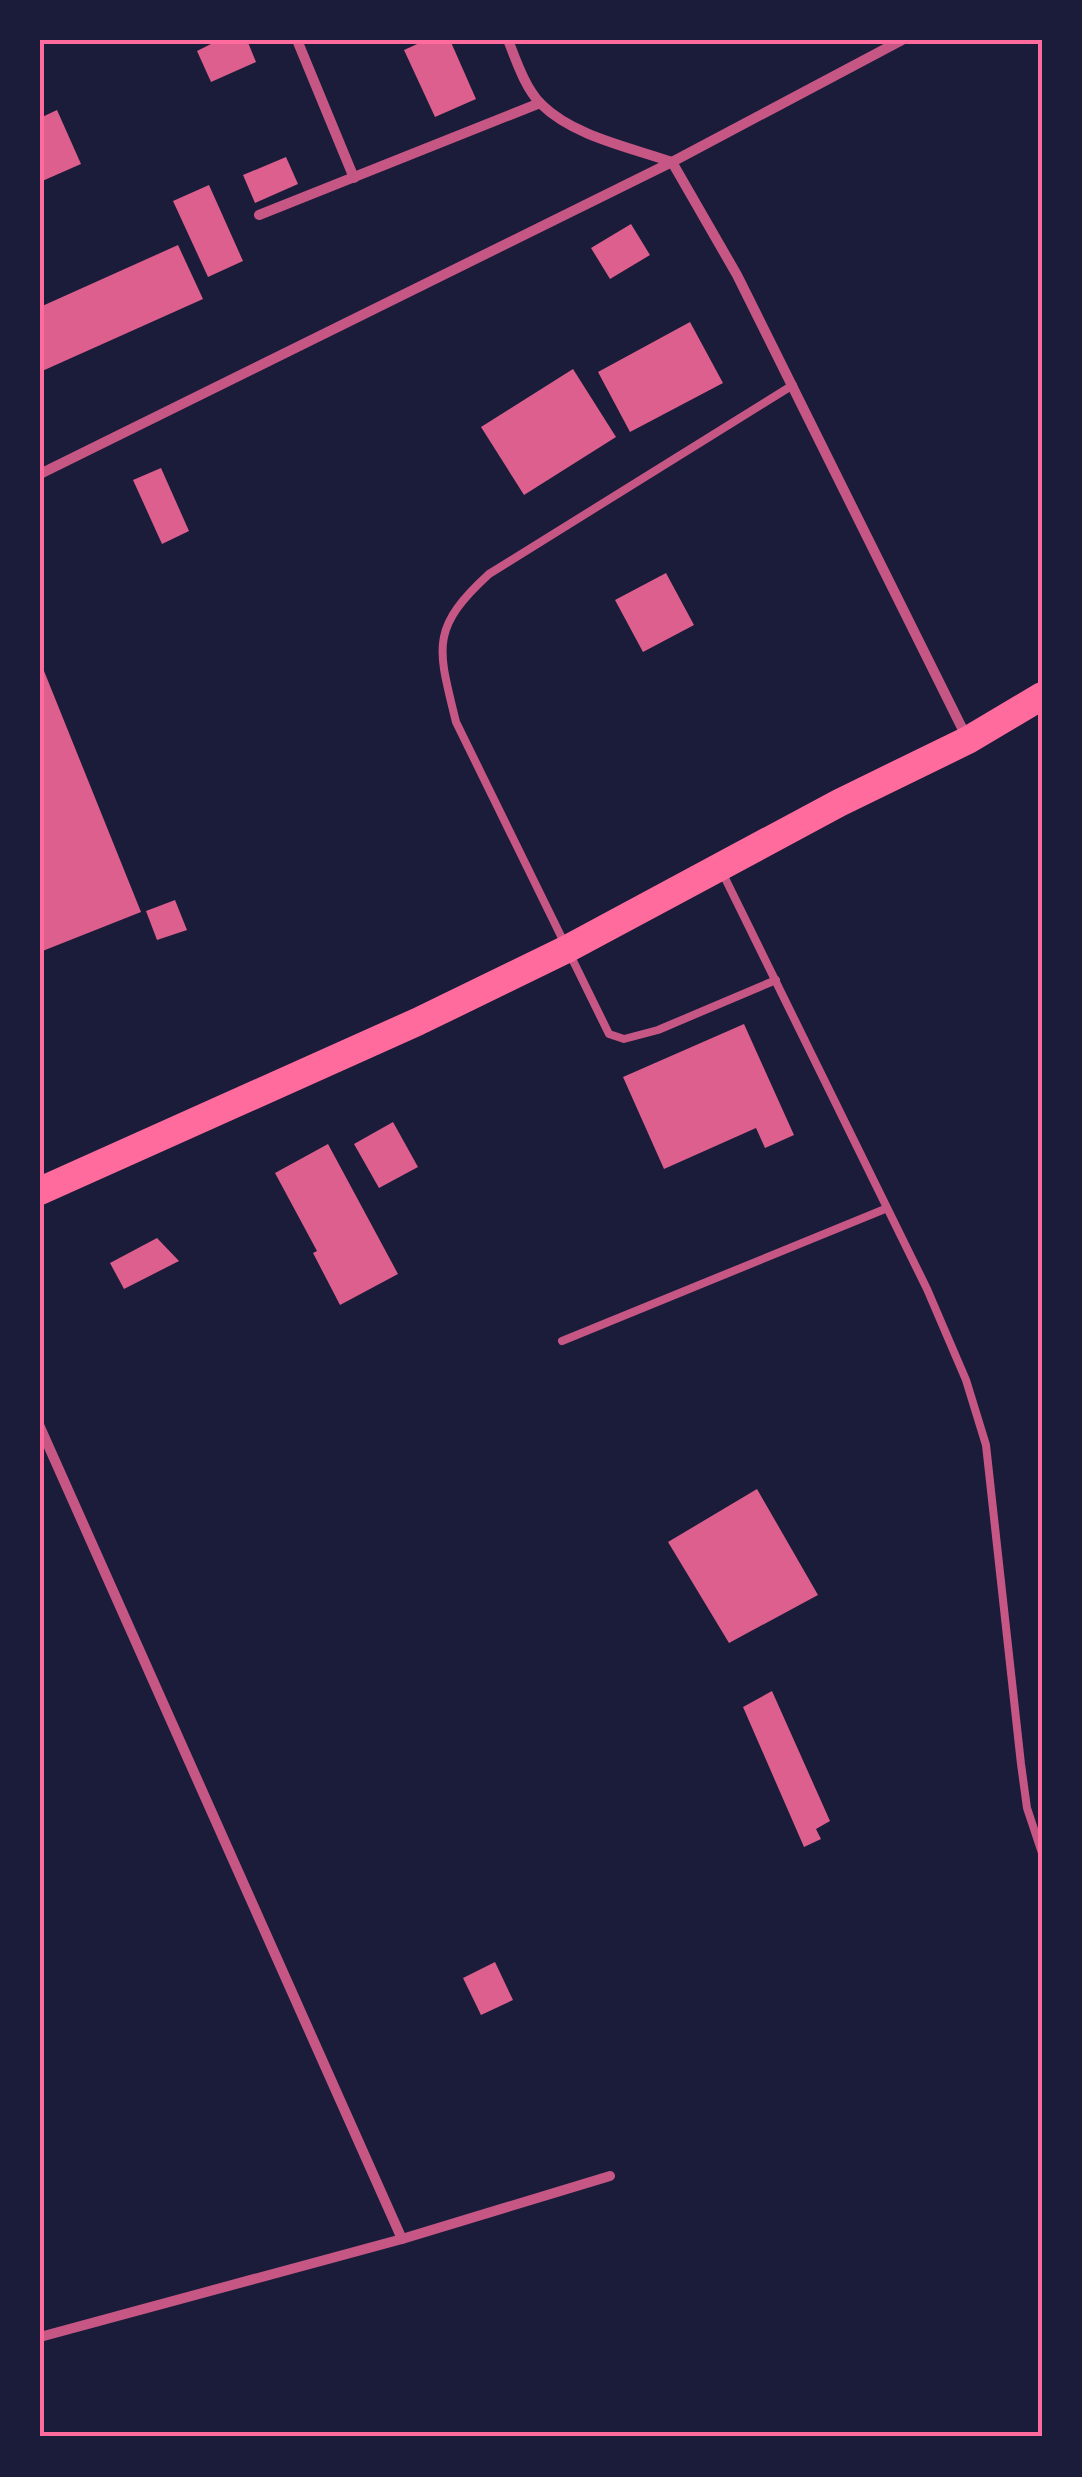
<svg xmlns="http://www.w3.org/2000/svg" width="1082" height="2477" viewBox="0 0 1082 2477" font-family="'Open Sans',sans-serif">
<rect width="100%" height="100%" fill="#1b1b3a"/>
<g fill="#dd5f8e">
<polygon points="219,40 247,40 256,62 211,82 197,51"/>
<polygon points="426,40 450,40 476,99 435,117 404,50"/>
<polygon points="57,110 81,164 40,182 40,118"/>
<polygon points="286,157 298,184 255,203 243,175"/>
<polygon points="209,185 243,261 208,277 173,201"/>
<polygon points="631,224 650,255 610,279 591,248"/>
<polygon points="178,245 203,299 40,372 40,307"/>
<polygon points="690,322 723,383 630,432 598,372"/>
<polygon points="573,369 616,437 524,495 481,427"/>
<polygon points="161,468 189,531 162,544 133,480"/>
<polygon points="666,573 694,625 643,652 615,600"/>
<polygon points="40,661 141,912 40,952"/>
<polygon points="175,900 187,930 157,940 146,911"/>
<polygon points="744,1024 794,1135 765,1148 756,1128 664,1169 623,1077"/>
<polygon points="393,1122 418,1167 379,1188 354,1144"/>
<polygon points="328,1144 398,1274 340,1305 313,1253 317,1251 275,1173"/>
<polygon points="157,1238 179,1261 124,1289 110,1263"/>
<polygon points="757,1489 818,1595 729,1643 668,1542"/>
<polygon points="772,1691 830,1821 816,1829 821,1839 804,1847 743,1707"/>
<polygon points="495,1962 513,2000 481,2015 463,1978"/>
</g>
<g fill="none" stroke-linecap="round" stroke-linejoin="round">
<g stroke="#c65784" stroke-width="8">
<polyline points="722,872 927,1289 966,1380 986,1445 1021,1764 1027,1808 1042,1853"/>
<path d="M776,980L658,1030L624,1039L609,1034L456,722C438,648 429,629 489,574L793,385"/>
<polyline points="562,1341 885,1209"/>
</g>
<g stroke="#c65784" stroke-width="10">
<polyline points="297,40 354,178"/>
<path d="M508,40C516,60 525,88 541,104C573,136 629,147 672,162"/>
<polyline points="902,40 672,162 737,275 967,738"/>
<polyline points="259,215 540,103"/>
<polyline points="40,474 672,162"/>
<polyline points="40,1427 402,2239"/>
<polyline points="40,2337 402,2239 610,2176"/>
</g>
<polyline stroke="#ff6b9d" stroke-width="28" points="40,1191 417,1022 567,949 839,803 968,740 1042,696"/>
</g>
<rect width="1082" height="2477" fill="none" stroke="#1b1b3a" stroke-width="85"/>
<rect x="42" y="42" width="998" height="2392" fill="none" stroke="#ff6b9d" stroke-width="4"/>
</svg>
